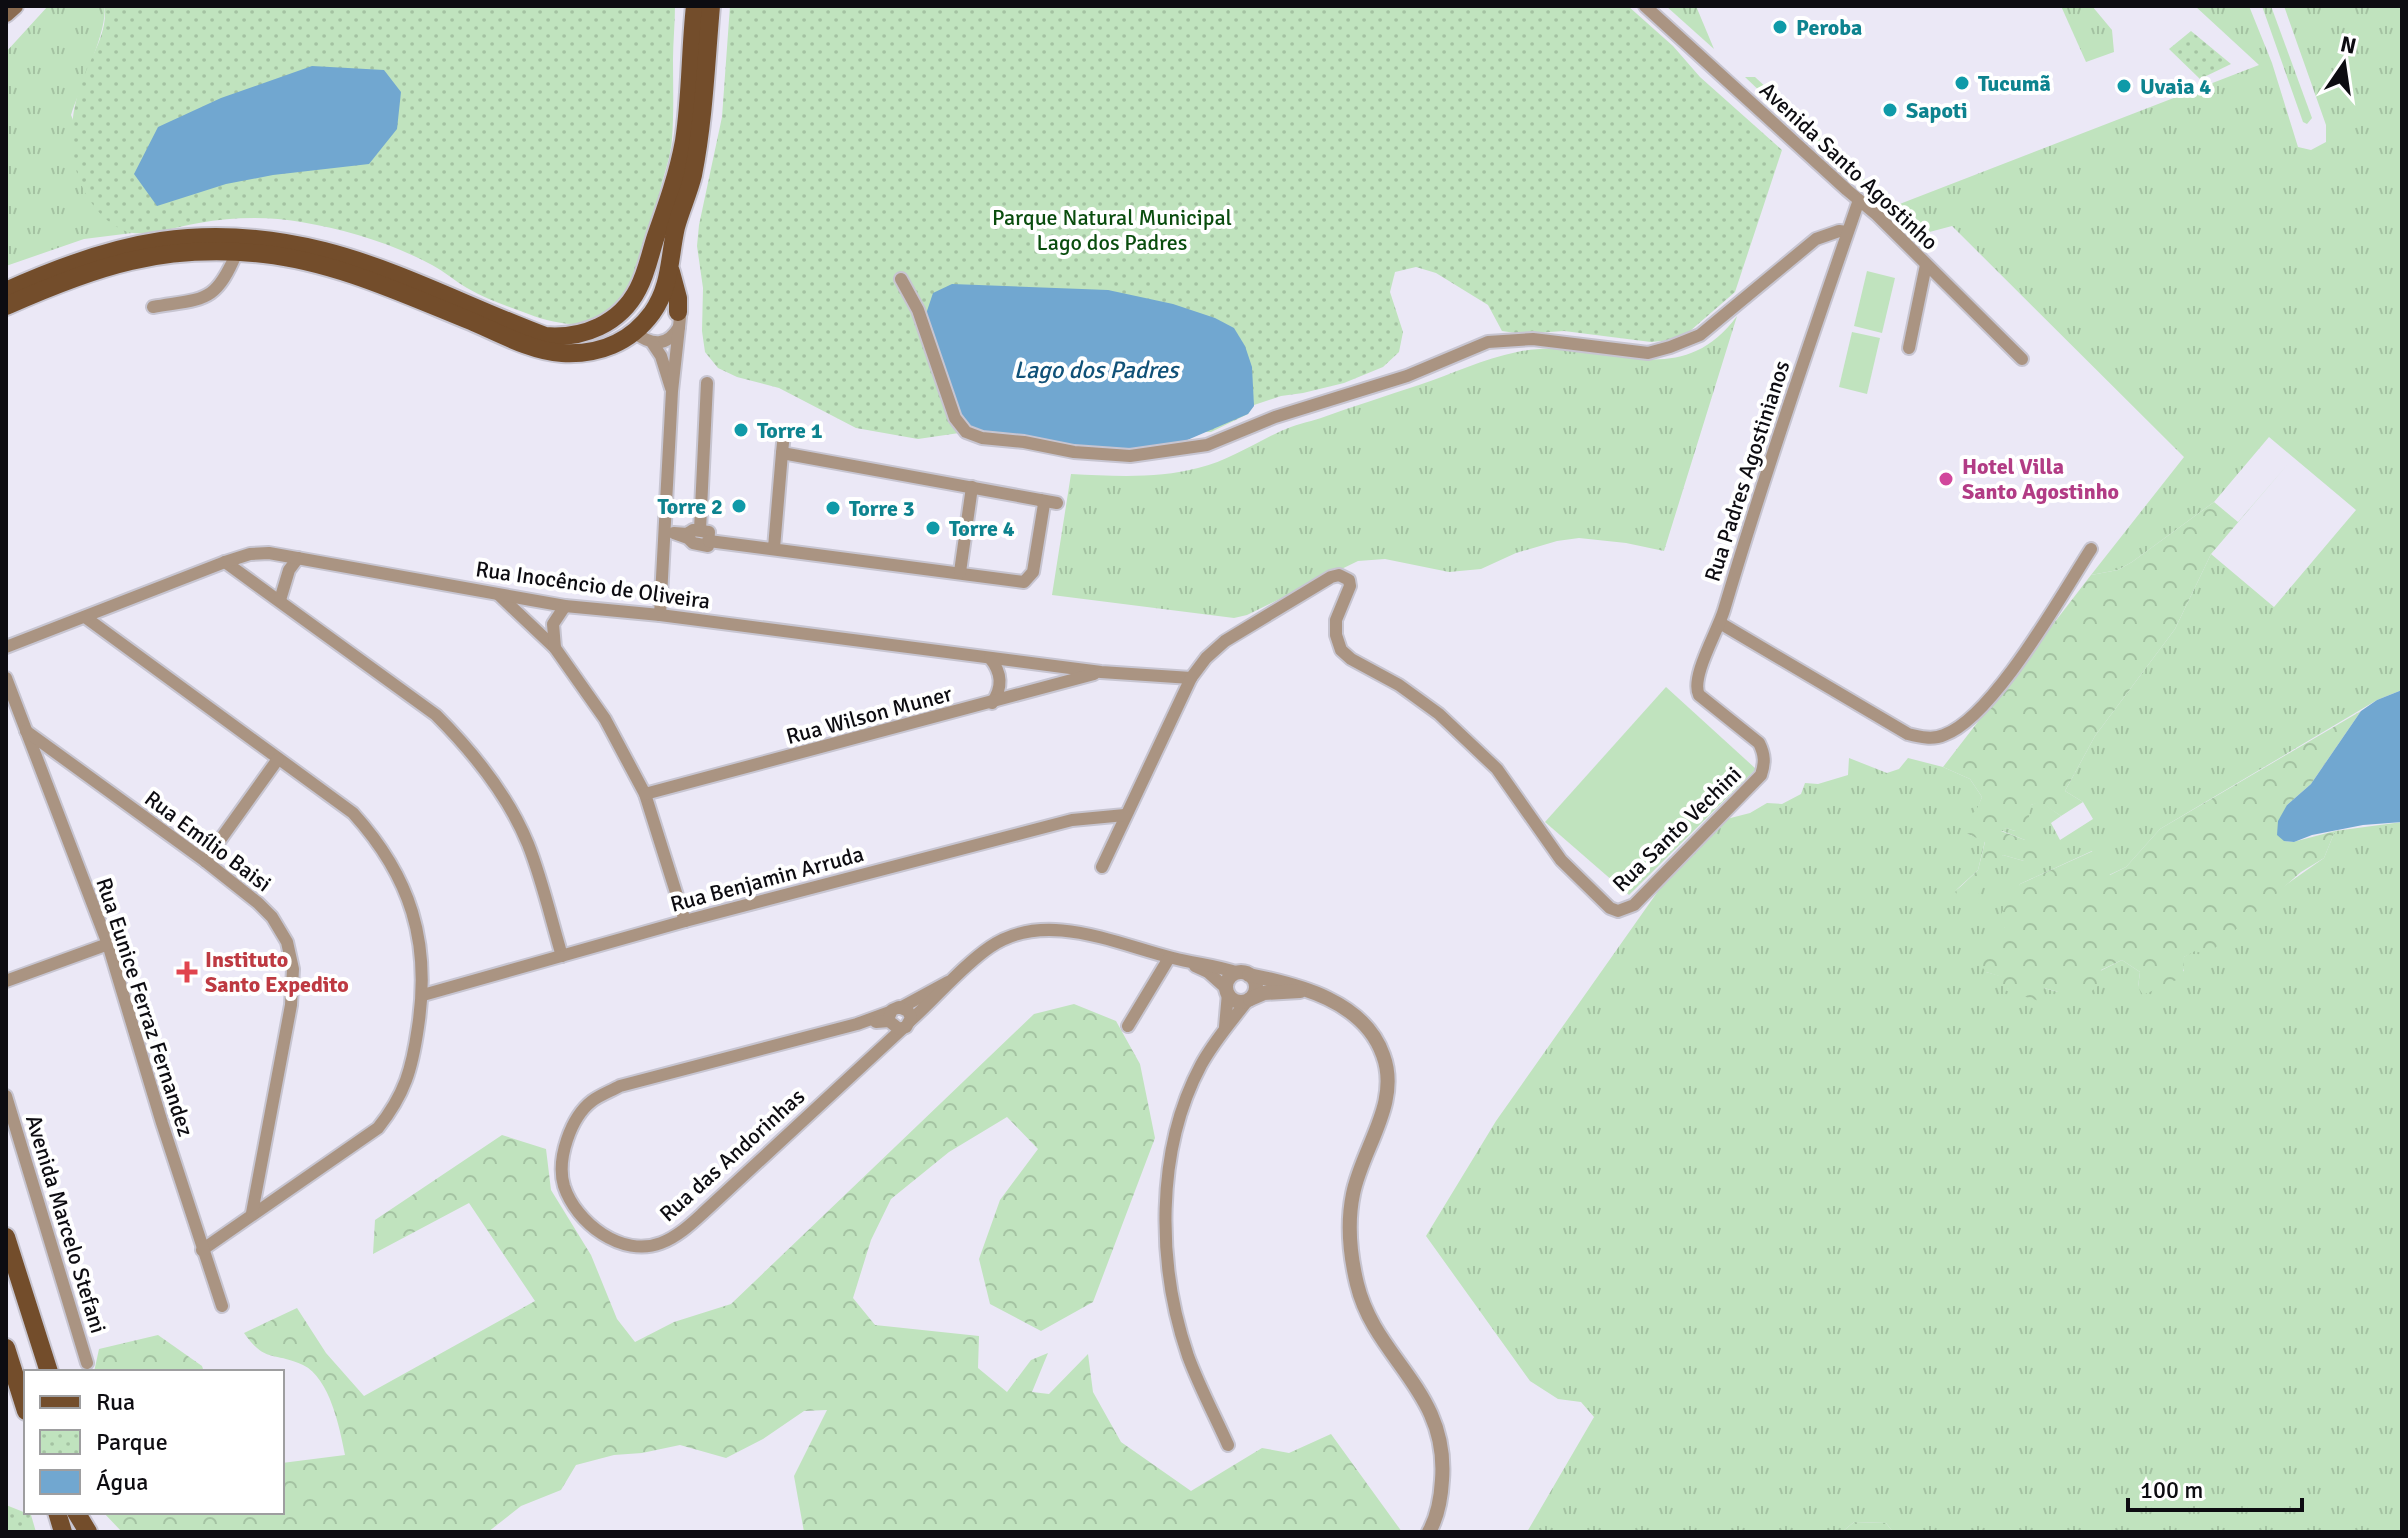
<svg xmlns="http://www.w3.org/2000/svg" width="2408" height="1538" viewBox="0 0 2408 1538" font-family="Signika,sans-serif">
<defs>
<pattern id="grass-tufts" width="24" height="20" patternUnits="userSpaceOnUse" patternTransform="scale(2)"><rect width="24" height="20" fill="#c0e3be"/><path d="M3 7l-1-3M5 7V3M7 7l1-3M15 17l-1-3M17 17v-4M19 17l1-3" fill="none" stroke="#a4c2a2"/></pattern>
<pattern id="forest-crowns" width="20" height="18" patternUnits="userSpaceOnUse" patternTransform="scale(2)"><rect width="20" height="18" fill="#c0e3be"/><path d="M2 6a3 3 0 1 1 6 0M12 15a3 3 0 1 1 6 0" fill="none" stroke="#a4c2a2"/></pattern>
<pattern id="park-dots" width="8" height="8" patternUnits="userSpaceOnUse" patternTransform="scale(2)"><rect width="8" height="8" fill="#c0e3be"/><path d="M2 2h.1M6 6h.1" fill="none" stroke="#a4c2a2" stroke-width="1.8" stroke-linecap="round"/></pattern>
</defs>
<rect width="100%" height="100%" fill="#ebe8f6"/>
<g fill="url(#grass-tufts)">
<path d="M48,6H104C109,28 79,89 71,115L115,225L132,233L84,239L6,266V52Z"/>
<polygon points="1666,6 1696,6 1714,49"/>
<polygon points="2061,6 2092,6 2112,30 2114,52 2086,62"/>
<polygon points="2195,6 2249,6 2272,63 2298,147 2311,150 2326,142 2326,125 2284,6 2402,6 2402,690 2377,700 2160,829 2126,867 2109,875 2092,851 2020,884 2005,927 1986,972 2058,992 2122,960 2140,972 2138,987 2184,971 2182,965 2184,957 2324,858 2335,831 2402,822 2402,1532 1893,1532 1886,1523 1854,1522 1842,1532 1527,1532 1594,1417 1581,1402 1558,1399 1530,1381 1426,1236 1496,1121 1675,867 1715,822 1750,813 1767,803 1782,804 1801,794 1805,783 1818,784 1848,775 1849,758 1887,773 1899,769 1908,758 1943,767 1970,779 1982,797 1968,834 1985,841 1978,870 1955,891 2003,855 2024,861 2025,840 2000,830 2006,828 2015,831 2031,805 2040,801 2061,816 2051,823 2060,840 2093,819 2083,802 2065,791 2095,736 2175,629 2211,554 2274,607 2356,510 2269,437 2214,502 2132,562 2118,570 2091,575 2184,457 1952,226 1907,238 1879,212 2259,65"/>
<polygon points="2262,6 2271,6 2312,118 2307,124 2303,122"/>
<polygon points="1745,77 1755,77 1887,200 1881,207"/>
<path d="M1737,316L1664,551L1626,543L1579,538L1557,541L1516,553L1481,569L1449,572L1385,559L1358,561L1247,615L1234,618L1052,595L1071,474C1112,476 1157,479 1198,468C1228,461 1253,444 1281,431C1294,425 1308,422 1321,418C1354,406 1386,396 1419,385C1452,374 1483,359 1517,352C1598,334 1676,399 1737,316Z"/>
</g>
<g fill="url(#forest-crowns)">
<polygon points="2294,457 2211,554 2175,629 2095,736 2065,791 2083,802 2061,816 2040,802 2031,805 2027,828 2015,831 2006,828 2001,831 2025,840 2037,848 2037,858 2024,861 2003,855 1975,900 1963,899 1955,892 1978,870 1985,842 1968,834 1957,822 1976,811 1982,797 1970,779 1943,767 2091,575 2118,570 2132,562 2214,502 2238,522"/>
<path d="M2361,711L2311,784L2287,805L2284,841L2293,842L2335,831L2324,858L2301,872L2207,955L2195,951L2184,957L2183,977L2143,995L2138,987L2140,972L2122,960L2101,970L2099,985L2088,994L2058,992L2044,988L2039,1001L2004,990L2002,977L1986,972L1979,963C1982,946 1991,936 2005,927L2001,914L2020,884L2093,851L2110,875L2126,867L2160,829Z"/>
<path d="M1074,1004L1116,1021L1140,1064L1155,1138L1093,1302L1041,1331L990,1304L979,1259L1000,1200L1038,1149L1007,1117L949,1152L891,1199L871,1240L853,1298L875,1325L979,1336L978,1368L1007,1392L1031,1360L1048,1353L1032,1392L1049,1394L1088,1354L1093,1392L1121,1442L1191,1491L1262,1448L1289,1453L1331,1434L1402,1532H804L794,1476L827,1410L804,1411L763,1439L726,1458L680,1445L642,1453L614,1455L576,1465L561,1490L521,1506L488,1532H122L103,1512H282V1463L345,1455C340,1429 330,1378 303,1365C273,1351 266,1364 244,1333L297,1308L326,1353L364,1396L535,1301L469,1203L373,1254L375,1220L502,1135L546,1149L551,1190L591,1255L617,1319L635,1342L674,1322L731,1304L1034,1014Z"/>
<polygon points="158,1335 202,1366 204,1372 94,1372 99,1349"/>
<polygon points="1854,1522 1886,1523 1893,1532 1842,1532"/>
</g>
<g fill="url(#park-dots)">
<path d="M104,6H675C675,24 673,42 673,60C673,86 674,113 672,139C671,156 664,174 660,191C650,234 639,309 588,322C568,328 541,319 523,312C504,305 484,298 467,288C455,281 445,272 432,265C391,243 347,230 301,222C268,216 232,217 199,223C179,226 154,235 133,233C122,232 105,220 98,211C65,173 66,118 85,74C93,54 109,28 104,6Z"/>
<polygon points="730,6 1628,6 1673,46 1700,77 1782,150 1735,292 1690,331 1672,340 1651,342 1564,331 1522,334 1502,331 1488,305 1436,273 1416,267 1395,272 1390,292 1403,332 1399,352 1383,367 1344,383 1303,393 1281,396 1254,405 1248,414 1211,432 966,432 918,439 856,428 779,388 737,377 718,368 705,352 702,331 703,288 697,246 699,225 722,117"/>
<polygon points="2191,31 2231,64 2200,79 2169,49"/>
<polygon points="6,1505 31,1515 36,1532 6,1532"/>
</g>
<g fill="#c0e3be">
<polygon points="1867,271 1895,278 1882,333 1854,326"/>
<polygon points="1852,332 1880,338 1867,394 1839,387"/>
<polygon points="1666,687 1756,769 1629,895 1545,822"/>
</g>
<g fill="#71a7d0">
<polygon points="312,66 384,70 401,92 397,129 369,164 273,175 226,184 157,206 134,174 158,127 221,98"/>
<polygon points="952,284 1108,290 1173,304 1215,318 1234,328 1245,346 1252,367 1254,406 1248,414 1171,447 1129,454 966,432 927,335 926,314 933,293"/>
<polygon points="2402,690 2402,822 2363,825 2312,835 2294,842 2284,841 2277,835 2278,821 2287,805 2311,784 2361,711 2377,700"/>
</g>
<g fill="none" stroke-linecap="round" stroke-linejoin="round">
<defs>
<g id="minor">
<polyline points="1645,6 1847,190 1877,215 2022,359"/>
<polyline points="901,279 918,310 955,418 966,432 982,438 1024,442 1074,452 1130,456 1207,445 1275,417 1407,376 1488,342 1533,339 1648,353 1670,347 1700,335 1816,239 1839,231 1847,232"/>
<path d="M153,307C205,298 215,304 237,252"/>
<path d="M634,332C652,346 667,347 679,327"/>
<polyline points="653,344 661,356 671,388"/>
<polyline points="1909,348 1926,265"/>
<polyline points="782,453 784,433"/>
<polyline points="1040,500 1057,503"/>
<polygon points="693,530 709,532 708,546 693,543 688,538 674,533 687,534"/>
<polyline points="700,530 707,383"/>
<polyline points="709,541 1024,582 1033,572 1044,504 1040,500 782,453 774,548"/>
<path d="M225,562L436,715C473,752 508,795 528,844C542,879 551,919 562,956"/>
<polyline points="960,572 972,487"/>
<polyline points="499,595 555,648 605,719 645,794 685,921"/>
<polyline points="280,600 289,570 298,558"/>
<polyline points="660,615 672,391 679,327 680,317 675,308"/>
<path d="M85,617L353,813C411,877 431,942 418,1027C412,1069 405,1094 378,1128L202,1250"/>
<path d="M1720,623L1908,734C1920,737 1933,740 1944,735C1993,718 2062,594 2091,549"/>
<polyline points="6,647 225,562 250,554 269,553 565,606 660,615 1101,672 1191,678"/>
<polyline points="555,648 553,624 565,606"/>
<path d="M990,658C1002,673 1003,687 992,703"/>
<polyline points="6,678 108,944 162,1123 222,1306"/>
<polyline points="26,731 205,861 258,903 272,917 287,942 293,969 291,1005 252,1213"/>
<polyline points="645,794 1094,674"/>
<polyline points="205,861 278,759"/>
<path d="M1102,867L1191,678L1206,658L1225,641L1331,577L1339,575L1349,580L1350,586L1336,620V635L1341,650L1351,659L1399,685L1439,714L1497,769L1561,860L1610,908L1618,911L1634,905L1761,775C1765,763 1765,755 1759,743L1699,695C1690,677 1718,631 1724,610C1765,472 1812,336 1859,200"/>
<polyline points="1195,966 1208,972 1227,989"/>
<polyline points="6,981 108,944"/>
<polyline points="423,995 685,921 1072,820 1125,815"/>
<polyline points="902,1007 948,982"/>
<path d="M890,1012L857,1024L620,1086C611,1091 600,1095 592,1101C571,1117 556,1159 564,1186C576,1223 622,1258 661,1243C677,1237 690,1225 702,1214L903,1028"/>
<path d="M910,1021C937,997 961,967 990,947C1045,909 1116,944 1173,958C1195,964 1216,965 1238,973"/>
<polyline points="876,1022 889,1021 899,1029 906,1027 911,1018 908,1011 899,1007 892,1010 889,1017"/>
<polyline points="1128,1026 1169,958"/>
<polyline points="1225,1027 1228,993"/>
<polyline points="6,1096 87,1363"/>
<path d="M1228,1445C1215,1416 1199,1386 1188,1356C1157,1266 1155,1151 1201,1065C1214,1041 1231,1022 1247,1001"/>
</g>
<g id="tertiary">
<circle cx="1241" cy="987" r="15"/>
<path d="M1249,975C1299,985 1364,1001 1383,1055C1401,1103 1362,1148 1353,1194C1347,1223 1350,1255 1357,1284C1375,1359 1449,1391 1442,1480C1441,1498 1438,1516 1429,1532"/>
<polyline points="1250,999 1264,993 1300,991"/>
</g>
<polyline id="secondary" points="6,14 15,6"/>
<g id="primary">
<polyline points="671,272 678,298 678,312"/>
<path d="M6,291C116,241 204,221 324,251C399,270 472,309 545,336C583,339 620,324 638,289C647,272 650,254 656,236C667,205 678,174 684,141C691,97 690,51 695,6"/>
<path d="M6,306C96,266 163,243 264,254C336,262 404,294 471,321C499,333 531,351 562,353C598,355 630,343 652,313C671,286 669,258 676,227C681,209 689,192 693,175C704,119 706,62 711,6"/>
<polyline points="6,1237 49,1372"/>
<polyline points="6,1348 26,1411"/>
<polyline points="57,1512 63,1532"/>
<polyline points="76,1512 88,1532"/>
</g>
</defs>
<use href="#minor" stroke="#c7c5d1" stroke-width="16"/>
<use href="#tertiary" stroke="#c7c5d1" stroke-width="18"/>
<use href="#secondary" stroke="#c7c5d1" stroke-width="20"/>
<use href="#primary" stroke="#c7c5d1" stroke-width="22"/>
<use href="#minor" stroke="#aa9482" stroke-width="12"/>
<use href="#tertiary" stroke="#aa9482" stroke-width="14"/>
<use href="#secondary" stroke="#8a6b50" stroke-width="16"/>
<use href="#primary" stroke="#734d2b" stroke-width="18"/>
</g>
<g fill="#0f9aa8" stroke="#fff" stroke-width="3">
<circle cx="1780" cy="27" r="8"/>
<circle cx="1962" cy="83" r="8"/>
<circle cx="2124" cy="86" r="8"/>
<circle cx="1890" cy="110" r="8"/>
<circle cx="741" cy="430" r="8"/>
<circle cx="739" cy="506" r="8"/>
<circle cx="833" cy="508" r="8"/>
<circle cx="933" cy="528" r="8"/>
</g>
<circle fill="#d1479c" stroke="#fff" stroke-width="3" cx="1946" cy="479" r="8"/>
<path fill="#e0444e" stroke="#fff" stroke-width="3" d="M183 960h8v8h8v8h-8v8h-8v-8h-8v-8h8z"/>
<g text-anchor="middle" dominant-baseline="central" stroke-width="8" stroke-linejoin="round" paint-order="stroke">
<g font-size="22" font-weight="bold" fill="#0d838f" stroke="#fff" text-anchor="start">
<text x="1796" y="27">Peroba</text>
<text x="1978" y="83">Tucumã</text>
<text x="2140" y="86">Uvaia 4</text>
<text x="1906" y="110">Sapoti</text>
<text x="757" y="430">Torre 1</text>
<text x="723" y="506" text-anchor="end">Torre 2</text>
<text x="849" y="508">Torre 3</text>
<text x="949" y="528">Torre 4</text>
</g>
<g font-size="22" fill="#0d0c11" stroke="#fff">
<text transform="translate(1849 166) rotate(43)">Avenida Santo Agostinho</text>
<text transform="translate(1747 471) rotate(-72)">Rua Padres Agostinianos</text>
<text transform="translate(593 585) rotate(8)">Rua Inocêncio de Oliveira</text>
<text transform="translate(869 715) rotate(-15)">Rua Wilson Muner</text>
<text transform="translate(1677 829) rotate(-44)">Rua Santo Vechini</text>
<text transform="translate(208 841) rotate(37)">Rua Emílio Baisi</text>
<text transform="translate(767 879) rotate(-15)">Rua Benjamin Arruda</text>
<text transform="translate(145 1007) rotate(72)">Rua Eunice Ferraz Fernandez</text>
<text transform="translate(732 1155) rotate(-42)">Rua das Andorinhas</text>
<text transform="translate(66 1224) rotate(73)">Avenida Marcelo Stefani</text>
</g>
<g font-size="22" fill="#0a4d0e" stroke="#fff">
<text x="1112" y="217">Parque Natural Municipal<tspan x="1112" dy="25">Lago dos Padres</tspan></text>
</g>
<g font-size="22" font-weight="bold" fill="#b23c85" stroke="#fff" text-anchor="start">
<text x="1962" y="466">Hotel Villa<tspan x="1962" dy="25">Santo Agostinho</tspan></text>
</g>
<g font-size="22" font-weight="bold" fill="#be3a42" stroke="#fff" text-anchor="start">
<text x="205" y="959">Instituto<tspan x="205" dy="25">Santo Expedito</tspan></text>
</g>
<g font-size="24" font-style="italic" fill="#105178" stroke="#fff">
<text x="1096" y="370">Lago dos Padres</text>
</g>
</g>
<rect width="2408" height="1538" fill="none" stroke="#0d0c11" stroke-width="16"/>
<rect x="24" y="1370" width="260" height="144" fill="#ffffff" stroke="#9e9ea0" stroke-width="2"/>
<rect x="40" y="1396" width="40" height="12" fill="#734d2b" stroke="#9e9ea0" stroke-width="2"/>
<text x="96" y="1410" font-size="24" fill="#0d0c11">Rua</text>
<rect x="40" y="1430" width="40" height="24" fill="url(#park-dots)" stroke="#9e9ea0" stroke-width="2"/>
<text x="96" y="1450" font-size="24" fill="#0d0c11">Parque</text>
<rect x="40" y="1470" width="40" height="24" fill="#71a7d0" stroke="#9e9ea0" stroke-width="2"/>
<text x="96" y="1490" font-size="24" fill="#0d0c11">Água</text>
<g transform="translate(2344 64) rotate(13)" stroke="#ffffff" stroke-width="6" paint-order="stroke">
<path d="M0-6L14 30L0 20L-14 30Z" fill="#0d0c11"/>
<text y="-12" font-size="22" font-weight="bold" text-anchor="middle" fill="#0d0c11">N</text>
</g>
<path d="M2128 1498v12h174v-12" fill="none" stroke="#0d0c11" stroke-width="4"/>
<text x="2140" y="1498" font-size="24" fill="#0d0c11" stroke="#ffffff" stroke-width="6" paint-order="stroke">100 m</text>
</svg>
